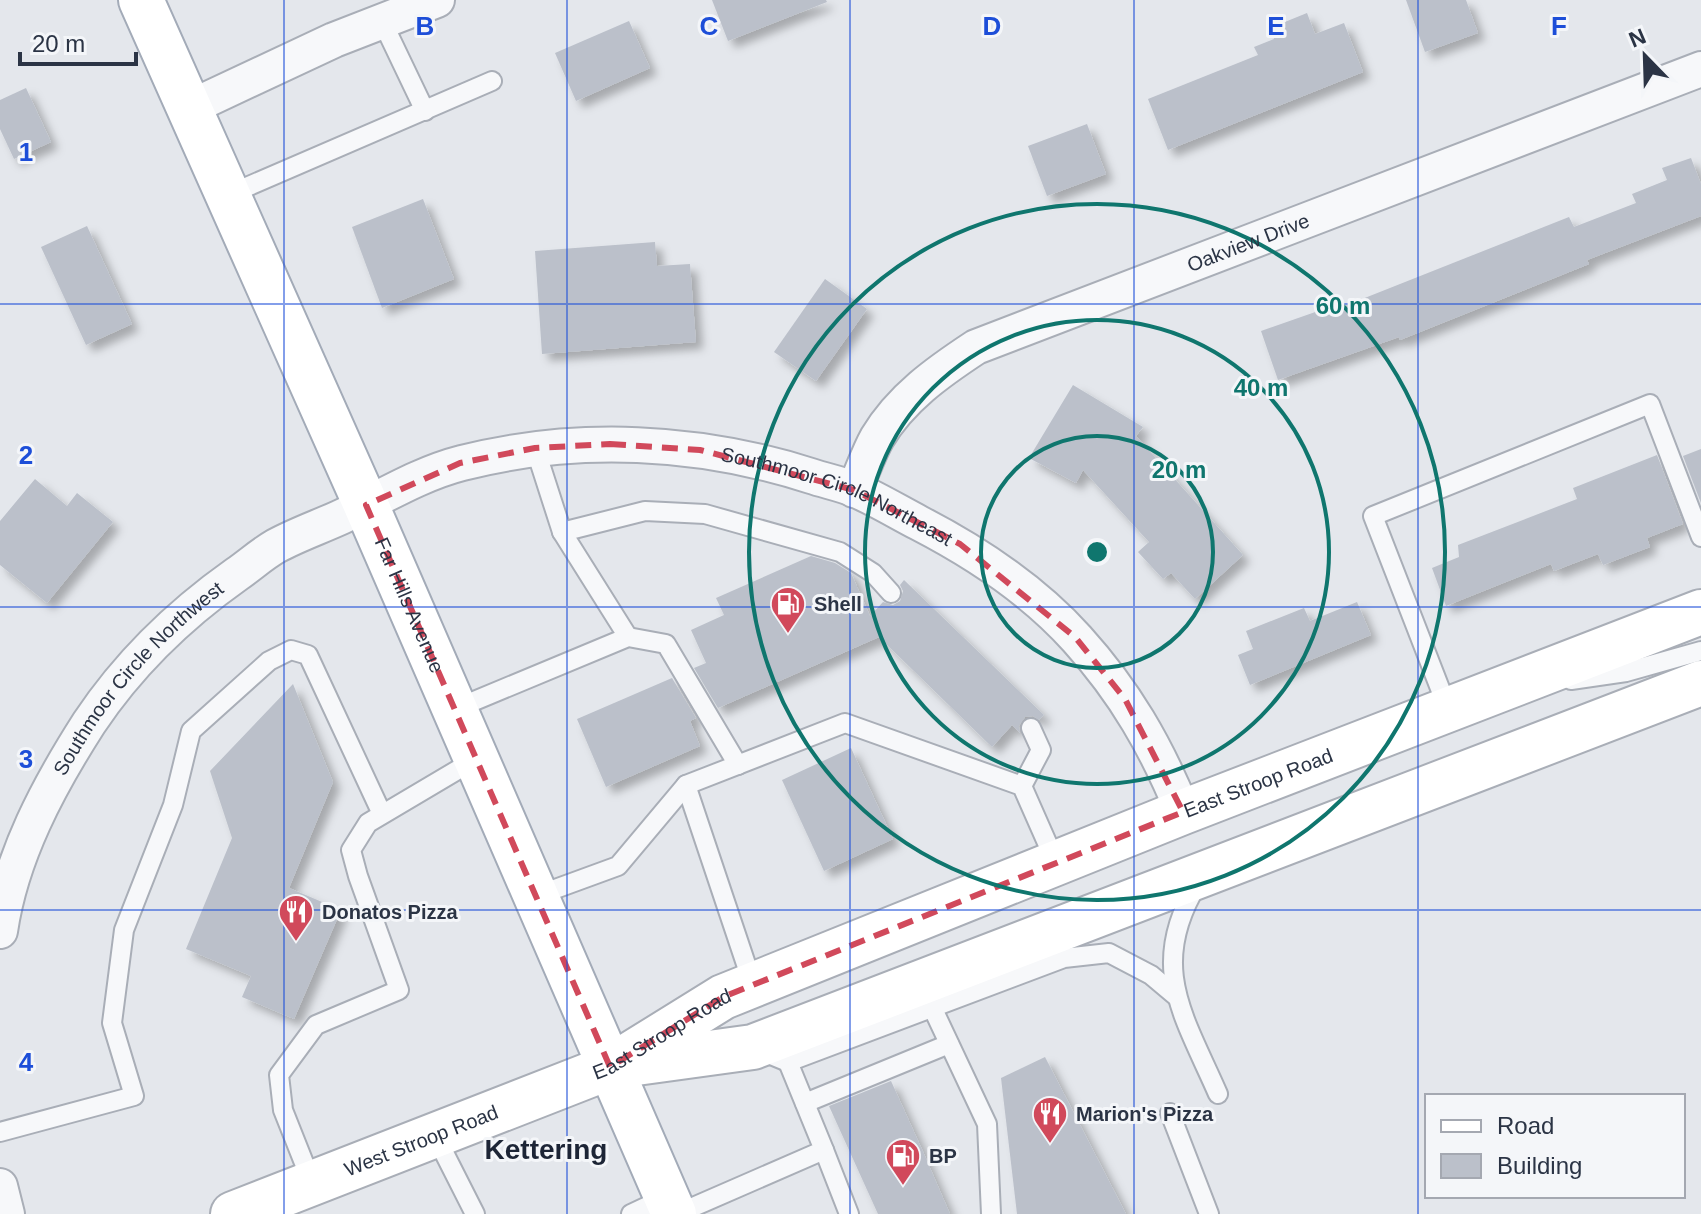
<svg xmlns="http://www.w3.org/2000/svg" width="1701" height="1214" viewBox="0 0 1701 1214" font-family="Arial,sans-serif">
<defs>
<filter id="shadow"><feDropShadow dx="7" dy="7" stdDeviation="4" flood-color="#0004"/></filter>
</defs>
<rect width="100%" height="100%" fill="#e4e7ec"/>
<g fill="#bbc0ca" filter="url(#shadow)">
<polygon points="712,0 826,0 827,2 728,41"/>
<polygon points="1406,0 1466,0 1478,33 1425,52"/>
<polygon points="1307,13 1315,34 1344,23 1363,72 1168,150 1148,99 1258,55 1254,47 1274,39 1270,28"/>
<polygon points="629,21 650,68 576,101 555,53"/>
<polygon points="26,88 51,142 14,159 0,129 0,100"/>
<polygon points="1087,124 1106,174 1047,196 1028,146"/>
<polygon points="1691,158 1701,184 1701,216 1587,260 1589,264 1400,340 1399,337 1278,380 1261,331 1341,303 1342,307 1569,217 1574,227 1636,203 1632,194 1667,180 1662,168"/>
<polygon points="423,199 454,279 382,308 352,227"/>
<polygon points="87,226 132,324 86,345 41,247"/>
<polygon points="655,242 657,266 690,264 696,342 542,354 535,251"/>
<polygon points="825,279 867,309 816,381 774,352"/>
<polygon points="1073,385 1143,427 1136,436 1243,555 1195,599 1171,573 1163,579 1138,552 1149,542 1083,470 1076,483 1029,458"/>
<polygon points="1701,449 1701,503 1683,456"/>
<polygon points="1657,455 1683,524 1647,538 1650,547 1603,565 1598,554 1554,571 1551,564 1446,606 1432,568 1459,557 1458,545 1577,499 1573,488"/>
<polygon points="35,479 67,506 77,493 113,522 47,603 0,565 0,521"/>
<polygon points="811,556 835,563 851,573 870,616 883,602 893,605 900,601 903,591 900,585 904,580 1044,715 1039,720 1033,716 1025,717 1019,726 1020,733 1012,725 992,747 879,637 718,708 694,668 706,663 691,630 724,615 716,598"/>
<polygon points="1357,602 1371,635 1250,685 1238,655 1253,649 1246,631 1304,608 1310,621"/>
<polygon points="672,678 696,718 690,721 700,746 606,787 577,719"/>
<polygon points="293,684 333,782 289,888 341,910 294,1019 242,997 251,976 186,949 232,838 210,771"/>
<polygon points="851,748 893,839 824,871 782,780"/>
<polygon points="1045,1057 1126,1214 1017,1214 1001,1078"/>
<polygon points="891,1081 924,1154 950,1214 878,1214 829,1106"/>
</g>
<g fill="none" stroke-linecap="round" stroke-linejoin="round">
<defs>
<g id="lane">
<polyline points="382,21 425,111"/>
<polyline points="228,195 492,81"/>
<polyline points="535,448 562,532 628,637"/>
<polyline points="562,532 645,511 705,514 840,552 873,573 891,593"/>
<polyline points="1571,680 1626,672 1701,651"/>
<polyline points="455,709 628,637 666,644 738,765"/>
<polyline points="1448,709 1373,516 1650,404 1701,537"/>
<polyline points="686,785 753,985"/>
<polyline points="1022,786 1041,750 1031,728"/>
<path d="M1198,883C1147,966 1184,1016 1218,1094"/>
<polyline points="536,896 618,866 686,785 845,723 1022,786 1056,863"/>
<polyline points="932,1007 987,1124 991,1214"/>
<polyline points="759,1050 788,1062 1064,958 1109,953 1151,975 1176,996"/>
<polyline points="805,1103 949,1044"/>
<polyline points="1170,1113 1209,1214"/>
<polyline points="0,1132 134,1096 112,1023 124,930 173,805 191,731 269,661 291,650 308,655 382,814"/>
<polyline points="435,1135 475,1214"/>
<polyline points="824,1150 849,1214"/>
<polyline points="312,1183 283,1110 279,1075 316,1025 399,990 358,876 351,850 368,823 476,759"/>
<polyline points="631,1214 667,1197"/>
<polyline points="677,1214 824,1150 788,1062"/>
</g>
<g id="street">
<polyline points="189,108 334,40 437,0"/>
<path id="s1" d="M854,490C862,473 868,454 877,438C901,398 938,372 976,347L1701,69"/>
<path id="s2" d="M0,931C11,856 48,787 89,723C129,663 179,615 237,574C250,565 262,554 276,546C296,535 319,527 341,517C381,498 419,474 462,463C577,434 699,440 811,476C826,481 842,484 856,490C878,500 898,512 919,523C977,553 1033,590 1077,639C1125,692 1156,746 1183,812"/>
<polyline points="0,1186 7,1214"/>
</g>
<g id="secondary">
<polyline points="629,1064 753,1047 1701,683"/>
<path id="s3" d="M233,1214L610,1067L723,997L1183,812L1701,612"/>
</g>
<g id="primary">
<path id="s4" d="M141,0L366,505L674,1214"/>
</g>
</defs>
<use href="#lane" stroke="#a9aeb7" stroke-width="22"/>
<use href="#street" stroke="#a9aeb7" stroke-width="38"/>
<use href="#secondary" stroke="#a9aeb7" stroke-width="48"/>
<use href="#primary" stroke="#a3abb8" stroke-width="48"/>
<use href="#lane" stroke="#f7f8fa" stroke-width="18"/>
<use href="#street" stroke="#f7f8fa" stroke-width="34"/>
<use href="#secondary" stroke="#fff" stroke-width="44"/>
<use href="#primary" stroke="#fff" stroke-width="44"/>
</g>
<path fill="none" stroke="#d1495b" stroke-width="6" stroke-dasharray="16 10" stroke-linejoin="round" d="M610,444L700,450L854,490L960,544L1075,637L1125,699L1183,812L723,997L610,1067L366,505L460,463L535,448Z"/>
<path fill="none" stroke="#1d4ed8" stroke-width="2" stroke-opacity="0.55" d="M284,0V1214M567,0V1214M850,0V1214M1134,0V1214M1418,0V1214M0,304H1701M0,607H1701M0,910H1701"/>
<g fill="none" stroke="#0f766e" stroke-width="4">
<circle cx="1097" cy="552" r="116"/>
<circle cx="1097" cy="552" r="232"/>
<circle cx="1097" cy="552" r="348"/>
</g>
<defs>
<symbol id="fuel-pin" viewBox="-11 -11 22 30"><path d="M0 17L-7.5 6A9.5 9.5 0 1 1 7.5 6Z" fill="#d1495b" stroke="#f4f6f9"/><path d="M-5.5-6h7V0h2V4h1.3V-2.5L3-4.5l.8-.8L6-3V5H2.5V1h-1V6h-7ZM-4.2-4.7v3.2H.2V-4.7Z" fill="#fff"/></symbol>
<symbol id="restaurant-pin" viewBox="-11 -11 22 30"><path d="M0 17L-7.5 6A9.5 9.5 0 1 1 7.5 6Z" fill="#d1495b" stroke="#f4f6f9"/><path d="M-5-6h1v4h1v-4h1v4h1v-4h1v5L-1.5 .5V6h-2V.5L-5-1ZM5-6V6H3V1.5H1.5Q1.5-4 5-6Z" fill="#fff"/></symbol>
</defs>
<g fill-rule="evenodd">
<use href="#fuel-pin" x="768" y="584" width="40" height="54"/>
<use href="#restaurant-pin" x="276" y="892" width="40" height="54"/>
<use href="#restaurant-pin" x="1030" y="1094" width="40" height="54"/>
<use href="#fuel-pin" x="883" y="1136" width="40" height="54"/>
</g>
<g text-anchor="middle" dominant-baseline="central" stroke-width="6" stroke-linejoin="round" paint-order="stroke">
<g font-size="20" fill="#2b3445" stroke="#f4f6f9">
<text stroke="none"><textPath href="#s1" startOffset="484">Oakview Drive</textPath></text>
<text stroke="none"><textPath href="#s2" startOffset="1076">Southmoor Circle Northeast</textPath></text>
<text stroke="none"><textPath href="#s4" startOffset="662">Far Hills Avenue</textPath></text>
<text stroke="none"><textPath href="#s2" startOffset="294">Southmoor Circle Northwest</textPath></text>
<text stroke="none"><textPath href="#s3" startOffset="1114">East Stroop Road</textPath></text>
<text stroke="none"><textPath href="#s3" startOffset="466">East Stroop Road</textPath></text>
<text stroke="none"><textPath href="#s3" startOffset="202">West Stroop Road</textPath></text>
</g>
<g font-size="20" font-weight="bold" fill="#2b3445" stroke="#f4f6f9" text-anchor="start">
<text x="814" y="604">Shell</text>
<text x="322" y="912">Donatos Pizza</text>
<text x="1076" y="1114">Marion's Pizza</text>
<text x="929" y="1156">BP</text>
</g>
<g font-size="28" font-weight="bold" fill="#1d2536" stroke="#f4f6f9">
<text x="546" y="1149">Kettering</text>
</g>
</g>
<g font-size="26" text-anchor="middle" font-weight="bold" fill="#1d4ed8" stroke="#f4f6f9" stroke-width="6" stroke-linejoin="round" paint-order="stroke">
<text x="425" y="35">B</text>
<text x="709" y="35">C</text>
<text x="992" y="35">D</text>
<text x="1276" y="35">E</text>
<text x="1559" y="35">F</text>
<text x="26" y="161">1</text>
<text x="26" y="464">2</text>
<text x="26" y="768">3</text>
<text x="26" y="1071">4</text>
</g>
<circle cx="1097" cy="552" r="12" fill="#0f766e" stroke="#f4f6f9" stroke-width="4"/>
<g font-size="24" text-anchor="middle" font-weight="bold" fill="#0f766e" stroke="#f4f6f9" stroke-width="6" stroke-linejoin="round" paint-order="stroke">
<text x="1343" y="314">60 m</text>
<text x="1261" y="396">40 m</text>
<text x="1179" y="478">20 m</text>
</g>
<rect x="1425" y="1094" width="260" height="104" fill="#f4f6f9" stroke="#a4a8b1" stroke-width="2"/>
<rect x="1441" y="1120" width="40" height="12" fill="#ffffff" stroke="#a4a8b1" stroke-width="2"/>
<text x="1497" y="1134" font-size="24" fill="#2b3445">Road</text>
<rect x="1441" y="1154" width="40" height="24" fill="#bbc0ca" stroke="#a4a8b1" stroke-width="2"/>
<text x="1497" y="1174" font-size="24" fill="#2b3445">Building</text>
<g transform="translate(1645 56) rotate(337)" stroke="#f4f6f9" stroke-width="6" paint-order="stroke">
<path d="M0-6L14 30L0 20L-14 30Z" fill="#2b3445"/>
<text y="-12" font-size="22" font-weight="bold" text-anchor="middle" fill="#2b3445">N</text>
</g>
<path d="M20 52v12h116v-12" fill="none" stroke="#2b3445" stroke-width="4"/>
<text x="32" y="52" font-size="24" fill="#2b3445" stroke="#f4f6f9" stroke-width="6" paint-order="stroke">20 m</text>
</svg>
